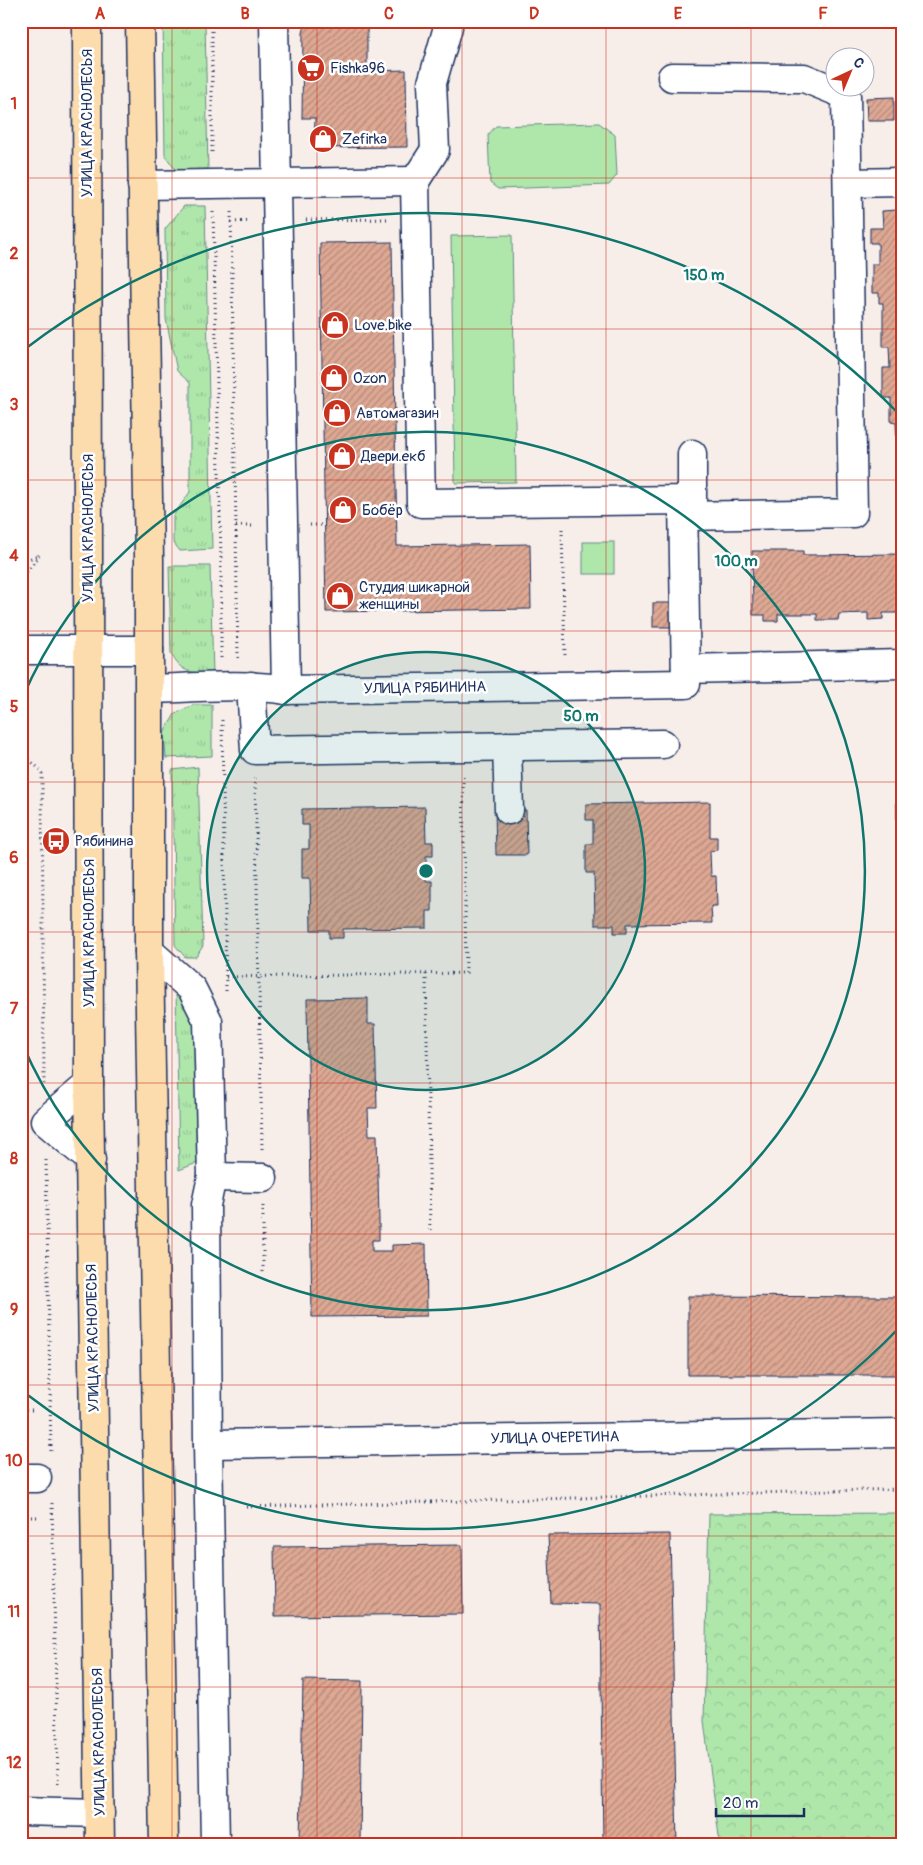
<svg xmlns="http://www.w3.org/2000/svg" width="923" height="1865" viewBox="0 0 923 1865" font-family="Pangolin,sans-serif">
<defs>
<pattern id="grass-tufts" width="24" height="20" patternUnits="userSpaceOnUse" patternTransform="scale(1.25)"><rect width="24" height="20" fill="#afe7ab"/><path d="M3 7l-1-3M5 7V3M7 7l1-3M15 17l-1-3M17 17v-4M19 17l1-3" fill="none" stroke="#96c696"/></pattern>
<pattern id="forest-crowns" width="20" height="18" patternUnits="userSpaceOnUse" patternTransform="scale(1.25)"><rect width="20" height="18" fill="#afe7ab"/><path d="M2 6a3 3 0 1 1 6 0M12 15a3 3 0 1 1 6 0" fill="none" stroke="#96c696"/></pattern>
<pattern id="building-hatch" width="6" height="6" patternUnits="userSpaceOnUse" patternTransform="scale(1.25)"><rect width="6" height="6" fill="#dea893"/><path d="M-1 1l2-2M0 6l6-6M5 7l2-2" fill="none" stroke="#b3897b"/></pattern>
</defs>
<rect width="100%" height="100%" fill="#f8eee9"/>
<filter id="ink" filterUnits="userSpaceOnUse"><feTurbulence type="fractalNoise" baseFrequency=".02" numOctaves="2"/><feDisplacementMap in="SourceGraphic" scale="10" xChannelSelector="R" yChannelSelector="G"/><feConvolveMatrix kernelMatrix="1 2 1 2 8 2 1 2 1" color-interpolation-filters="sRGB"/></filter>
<g filter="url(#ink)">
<g fill="url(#grass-tufts)" stroke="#658b84">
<polygon points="163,21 205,21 208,172 177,172 165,155"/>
<polygon points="184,206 205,206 212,549 180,551 173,542 173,516 190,492 190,383 177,371 166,319 165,229"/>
<path d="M169,566H210L213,674C191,672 181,674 171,653Z"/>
<polygon points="193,705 212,705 212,756 166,758 164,733 175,714"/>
<polygon points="198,767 203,946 196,957 185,957 175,945 172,770"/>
<polygon points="176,986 200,1028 202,1161 179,1170"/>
<polygon points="21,1422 24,1422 28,1471 21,1471"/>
</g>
<polygon fill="url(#forest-crowns)" stroke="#658b84" points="902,1513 902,1844 720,1844 704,1721 709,1514"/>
<g fill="#afe7ab" stroke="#658b84">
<polygon points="599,123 615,135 617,175 609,185 498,189 490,183 488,135 496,126"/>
<polygon points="512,235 516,482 455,483 451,236"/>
<rect x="583" y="542" width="31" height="32"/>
</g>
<g fill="url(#building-hatch)" stroke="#1b2f5e">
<polygon points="306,21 371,21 367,31 367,71 406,70 407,147 314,148 315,118 302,118 303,33"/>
<polygon points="894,97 894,121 867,121 866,98"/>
<polygon points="897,205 902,205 902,448 897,448 896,423 891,422 891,398 883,398 883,368 890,368 889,347 883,347 883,303 879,303 879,293 872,293 872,264 878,264 878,243 870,243 870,228 883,228 882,211 897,210"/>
<polygon points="392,242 397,546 530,544 531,609 326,612 320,243"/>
<polygon points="752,551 803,551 803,555 902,554 902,613 883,613 883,619 868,620 868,613 839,614 838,620 817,620 817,614 778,614 778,621 765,621 765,615 753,615"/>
<rect x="653" y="603" width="25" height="24"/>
<polygon points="896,780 902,780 902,1090"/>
<polygon points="710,802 710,837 717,837 717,850 710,851 711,876 716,876 717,906 711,906 712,923 627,924 627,933 614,933 614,925 595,925 594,873 586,873 586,844 593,844 593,820 586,820 586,804"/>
<polygon points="425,807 426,842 433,842 433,856 426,856 426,881 432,881 432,911 427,911 427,928 343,929 343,938 329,938 329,930 311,930 310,878 302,878 302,849 309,849 309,825 302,825 302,809"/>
<polygon points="495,810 526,810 527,855 496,855"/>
<polygon points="368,998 368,1024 375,1024 377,1108 368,1108 369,1135 377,1135 379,1219 379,1240 372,1240 372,1251 392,1251 392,1245 426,1244 427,1316 312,1317 307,999"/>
<polygon points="688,1296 902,1297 902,1375 688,1375"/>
<polygon points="670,1534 677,1844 603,1844 600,1604 551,1603 548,1535"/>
<polygon points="462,1545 463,1614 275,1616 274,1547"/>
<polygon points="303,1680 362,1681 360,1844 300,1844"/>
</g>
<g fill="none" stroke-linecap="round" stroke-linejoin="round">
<defs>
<g id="minor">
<polyline points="274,21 286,690"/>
<polyline points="672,77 804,78 846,95 853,513 684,516"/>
<polyline points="415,181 435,150 432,83 448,27"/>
<polyline points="848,183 902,182"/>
<polyline points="142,185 415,181 421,503 692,500 692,454"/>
<polyline points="21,650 149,650"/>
<polyline points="686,669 902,664"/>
<polyline points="251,686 255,750 663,744"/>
<path d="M150,689C195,688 241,683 286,690L686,684L683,499"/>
<polyline points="507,746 509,810"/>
<polyline points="149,951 192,989 208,1021 212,1177 206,1205 208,1444 215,1844"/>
<polyline points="89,1084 45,1121 91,1160"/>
<polyline points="212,1177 263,1178"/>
<polyline points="208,1444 902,1433"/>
<polyline points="21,1478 37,1478"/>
<polyline points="21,1811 100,1813"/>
</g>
<g id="major">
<polyline points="87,21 89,1084 100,1844"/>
<polyline points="140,21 149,558 149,951 164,1844"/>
</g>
</defs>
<use href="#minor" stroke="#1b2f5e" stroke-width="31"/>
<use href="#major" stroke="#1b2f5e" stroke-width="31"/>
<g stroke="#1b2f5e" stroke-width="3" stroke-dasharray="1 4" stroke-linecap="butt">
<polyline points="212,21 212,156"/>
<polyline points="213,212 221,558 221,658"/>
<polyline points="231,212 238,658"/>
<polyline points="306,220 388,219"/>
<polyline points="231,222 250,221"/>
<polyline points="310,525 324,525"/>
<polyline points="236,526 254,526"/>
<polyline points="562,529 565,657"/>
<polyline points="21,562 39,555"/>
<polyline points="21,580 39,555"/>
<polyline points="222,720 226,991"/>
<polyline points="21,753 42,771 44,1084"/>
<polyline points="255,778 262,1149"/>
<polyline points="426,974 430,1231"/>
<polyline points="226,977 466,973 463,775"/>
<polyline points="46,1160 51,1454"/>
<polyline points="263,1206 263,1275"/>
<polyline points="21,1410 34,1410"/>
<polyline points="52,1503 58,1784"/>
<polyline points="246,1507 902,1489"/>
<polyline points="21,1517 37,1517"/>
</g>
<use href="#minor" stroke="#fff" stroke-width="28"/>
<use href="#major" stroke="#fcdcac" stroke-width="28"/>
</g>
</g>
<path fill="none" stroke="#c8321e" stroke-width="1" stroke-opacity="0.55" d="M172,21V1844M317,21V1844M462,21V1844M606,21V1844M751,21V1844M21,178H902M21,329H902M21,480H902M21,631H902M21,782H902M21,932H902M21,1083H902M21,1234H902M21,1385H902M21,1536H902M21,1687H902"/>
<circle cx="426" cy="871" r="219" fill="#0f766e" fill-opacity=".12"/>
<g fill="none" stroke="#0f766e" stroke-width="2.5">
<circle cx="426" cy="871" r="219"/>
<path d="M22 699A439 439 0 1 1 22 1043"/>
<path d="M899 1328A658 658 0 0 1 25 1393M25 349A658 658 0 0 1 899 414"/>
</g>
<defs>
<symbol id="supermarket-disc" viewBox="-11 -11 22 22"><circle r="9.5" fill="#c8321e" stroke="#fff"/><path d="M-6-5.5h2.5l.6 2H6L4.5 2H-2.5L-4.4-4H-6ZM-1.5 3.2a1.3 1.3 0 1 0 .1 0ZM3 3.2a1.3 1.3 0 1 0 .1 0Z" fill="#fff"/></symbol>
<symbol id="shop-disc" viewBox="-11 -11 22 22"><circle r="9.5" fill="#c8321e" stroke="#fff"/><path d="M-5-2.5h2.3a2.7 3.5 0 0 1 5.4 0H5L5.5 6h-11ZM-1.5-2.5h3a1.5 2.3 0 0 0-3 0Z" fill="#fff"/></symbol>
<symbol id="bus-disc" viewBox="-11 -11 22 22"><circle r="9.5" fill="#c8321e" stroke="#fff"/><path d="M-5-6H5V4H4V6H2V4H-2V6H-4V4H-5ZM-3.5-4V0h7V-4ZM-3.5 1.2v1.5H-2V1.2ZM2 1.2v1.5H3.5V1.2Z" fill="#fff"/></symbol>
</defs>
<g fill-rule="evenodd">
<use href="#supermarket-disc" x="295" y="52" width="32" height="32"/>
<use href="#shop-disc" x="307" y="123" width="32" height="32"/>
<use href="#shop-disc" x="319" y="309" width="32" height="32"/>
<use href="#shop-disc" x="318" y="362" width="32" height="32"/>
<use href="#shop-disc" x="321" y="397" width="32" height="32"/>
<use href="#shop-disc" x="326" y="440" width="32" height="32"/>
<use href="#shop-disc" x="327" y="494" width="32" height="32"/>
<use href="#shop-disc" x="324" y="580" width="32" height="32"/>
<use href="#bus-disc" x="40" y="825" width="32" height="32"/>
</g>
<g text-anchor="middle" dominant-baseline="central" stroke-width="5" stroke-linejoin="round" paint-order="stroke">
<g font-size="15" fill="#1b2f5e" stroke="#fff" text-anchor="start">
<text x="330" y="68">Fishka96</text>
<text x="342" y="139">Zefirka</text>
<text x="354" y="325">Love.bike</text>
<text x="353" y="378">Ozon</text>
<text x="356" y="413">Автомагазин</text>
<text x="361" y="456">Двери.екб</text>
<text x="362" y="510">Бобёр</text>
<text x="359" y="587">Студия шикарной<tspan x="359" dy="17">женщины</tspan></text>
<text x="75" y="841">Рябинина</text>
</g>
<g font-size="15" fill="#1b2f5e" stroke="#fff">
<text transform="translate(87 123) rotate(-90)">УЛИЦА КРАСНОЛЕСЬЯ</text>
<text transform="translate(88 528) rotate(-90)">УЛИЦА КРАСНОЛЕСЬЯ</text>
<text transform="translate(425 688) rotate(-1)">УЛИЦА РЯБИНИНА</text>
<text transform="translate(89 933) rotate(-90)">УЛИЦА КРАСНОЛЕСЬЯ</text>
<text transform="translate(93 1338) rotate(-91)">УЛИЦА КРАСНОЛЕСЬЯ</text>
<text transform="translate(555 1438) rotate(-1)">УЛИЦА ОЧЕРЕТИНА</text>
<text transform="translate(99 1742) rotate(-91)">УЛИЦА КРАСНОЛЕСЬЯ</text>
</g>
</g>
<circle cx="426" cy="871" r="8" fill="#0f766e" stroke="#fff" stroke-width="2.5"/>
<g font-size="15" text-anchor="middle" font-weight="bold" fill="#0f766e" stroke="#fff" stroke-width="5" stroke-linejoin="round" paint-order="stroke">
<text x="704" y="280">150 m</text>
<text x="736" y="566">100 m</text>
<text x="581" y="721">50 m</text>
</g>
<rect width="923" height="1865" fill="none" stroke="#fff" stroke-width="55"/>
<g transform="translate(850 72) rotate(44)"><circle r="24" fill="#ffffff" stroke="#a4acbf"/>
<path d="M0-4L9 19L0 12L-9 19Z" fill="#c8321e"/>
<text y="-8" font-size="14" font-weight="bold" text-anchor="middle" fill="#1b2f5e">С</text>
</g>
<path d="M716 1808v8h88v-8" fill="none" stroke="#1b2f5e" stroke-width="2.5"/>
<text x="723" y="1808" font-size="15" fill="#1b2f5e" stroke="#ffffff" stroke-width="4" paint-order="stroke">20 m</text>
<rect x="28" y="28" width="868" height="1810" fill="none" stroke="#c8321e" stroke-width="2"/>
<g font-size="16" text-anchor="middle" font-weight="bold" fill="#c8321e">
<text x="100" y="19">A</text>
<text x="245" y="19">B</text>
<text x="389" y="19">C</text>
<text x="534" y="19">D</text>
<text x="678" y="19">E</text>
<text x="823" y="19">F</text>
<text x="14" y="109">1</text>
<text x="14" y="259">2</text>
<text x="14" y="410">3</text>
<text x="14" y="561">4</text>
<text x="14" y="712">5</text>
<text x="14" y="863">6</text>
<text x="14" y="1014">7</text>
<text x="14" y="1164">8</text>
<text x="14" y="1315">9</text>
<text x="14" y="1466">10</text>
<text x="14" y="1617">11</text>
<text x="14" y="1768">12</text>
</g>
</svg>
